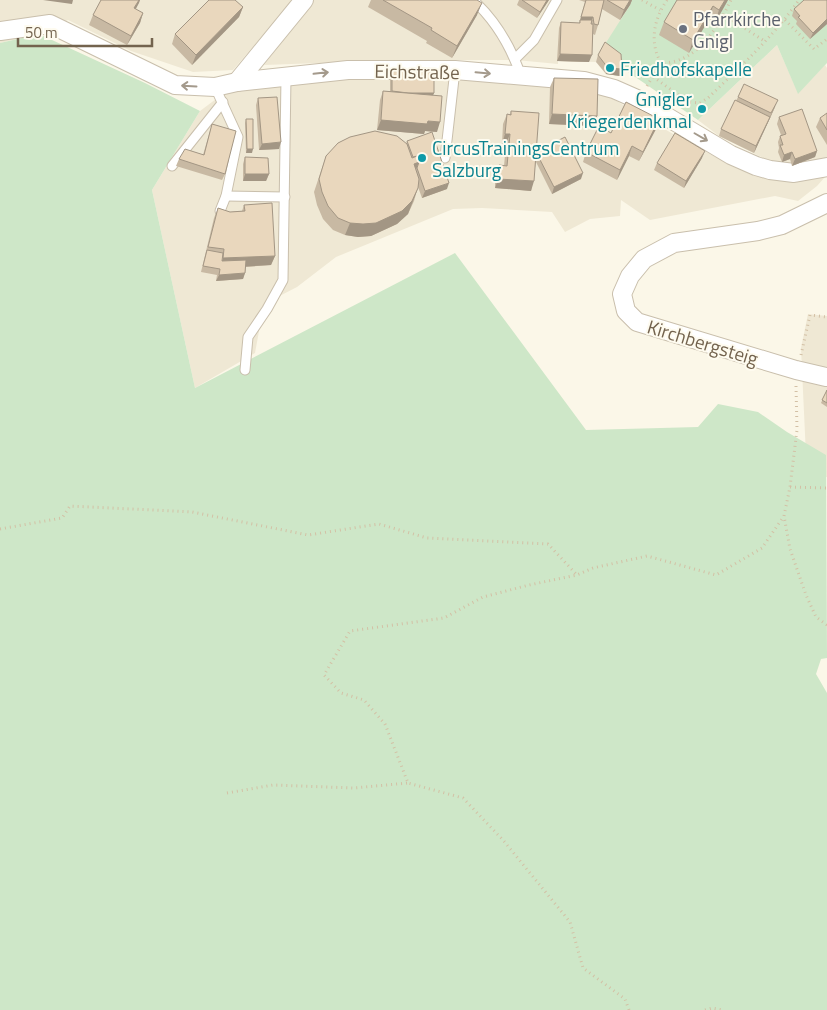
<svg xmlns="http://www.w3.org/2000/svg" width="827" height="1010" viewBox="0 0 827 1010" font-family="'Titillium Web',sans-serif">
<rect width="100%" height="100%" fill="#fbf7e8"/>
<g fill="#efe8d4">
<polygon points="0,0 293,0 233,70 193,72 131,51 68,20 39,34 0,43"/>
<polygon points="314,0 623,0 630,5 596,62 558,61 558,64 516,60 404,60 264,65"/>
<polygon points="777,45 798,93 825,65 827,68 827,158 792,166 767,160 719,136 698,120"/>
<polygon points="444,74 594,88 680,138 736,168 780,178 800,179 825,177 817,186 798,201 775,196 650,220 621,200 620,216 590,219 565,232 552,212 482,208 453,209 336,257 297,287 264,304 255,353 195,388 152,190 200,111 224,93 326,78"/>
<polygon points="808,314 827,316 827,477 807,477 801,348"/>
</g>
<g fill="#cee7c8">
<polygon points="623,0 827,0 827,63 798,94 777,45 698,120 628,72 620,70 620,76 606,74 602,49 630,5"/>
<polygon points="39,34 145,83 200,111 152,190 195,388 455,253 586,430 698,427 718,404 758,412 787,432 826,455 827,658 821,659 816,674 827,693 827,1010 0,1010 0,43"/>
</g>
<g fill="none" stroke-linecap="round" stroke-linejoin="round">
<defs>
<g id="service">
<path d="M473,0C495,20 511,47 521,76"/>
<polyline points="515,59 534,40 557,0"/>
<polyline points="215,87 238,137 226,196 220,211"/>
<polyline points="445,158 455,70"/>
<polyline points="172,166 223,102"/>
<polyline points="226,196 285,197"/>
<polyline points="245,370 248,337 267,309 283,280 286,77"/>
</g>
<g id="minor">
<polyline points="0,31 50,24 175,85 215,87 237,82 348,70 455,70 584,81 614,89 639,100 731,155 756,166 770,170 794,173 827,167"/>
<polyline points="237,82 304,0"/>
<polyline points="826,377 796,370 637,322 626,311 622,294 630,276 644,259 674,243 758,231 782,225 827,203"/>
</g>
</defs>
<use href="#service" stroke="#c9bfac" stroke-width="11"/>
<use href="#minor" stroke="#c9bfac" stroke-width="20"/>
<g stroke="#d3c0a5" stroke-width="3" stroke-dasharray="1 4" stroke-linecap="butt">
<polyline points="642,0 660,10"/>
<path d="M667,0C654,19 649,42 661,63C697,63 717,29 731,0"/>
<polyline points="724,15 766,42"/>
<polyline points="785,20 814,49 827,39"/>
<path d="M622,61L652,76L688,102L700,103L708,98C740,67 773,37 799,0"/>
<polyline points="647,86 661,63"/>
<polyline points="801,355 810,315 827,317"/>
<polyline points="796,386 797,430 790,487 784,516 790,549 806,595 816,617 827,625"/>
<polyline points="790,487 827,488"/>
<polyline points="0,529 62,518 70,506 192,512 308,535 379,524 427,538 548,544 577,575"/>
<polyline points="227,793 273,785 354,788 408,783"/>
<polyline points="629,1010 625,999 583,968 570,922 503,840 463,798 408,783 385,724 364,700 341,693 324,675 350,631 444,618 483,597 529,585 577,575 593,568 647,556 716,575 762,548 784,516"/>
<polyline points="705,1010 712,1008 723,1010"/>
</g>
<use href="#service" stroke="#fff" stroke-width="9"/>
<use href="#minor" stroke="#fff" stroke-width="18"/>
</g>
<g fill="#c8b9a3">
<polygon points="101,0 140,0 135,9 143,13 140,23 127,45 89,25 93,15"/>
<polygon points="371,0 477,0 477,15 452,58 426,43 427,41 368,7"/>
<polygon points="519,0 549,0 537,18 517,5"/>
<polygon points="579,0 632,0 630,5 620,20 602,9 598,25 595,35 593,34 589,62 557,61 559,28 561,22 579,23 585,2"/>
<polygon points="677,0 728,0 715,23 709,19 689,53 659,35 664,22"/>
<polygon points="827,0 827,24 810,39 796,24 797,21 792,16 794,9"/>
<polygon points="243,7 239,17 192,65 172,44 175,34"/>
<polygon points="598,55 622,69 620,76 606,74 596,62"/>
<polygon points="392,71 434,93 433,95 437,132 425,131 424,134 377,130 380,100 383,91 390,91 390,78"/>
<polygon points="554,78 594,126 549,124 550,87"/>
<polygon points="738,97 775,107 754,153 719,136 721,129"/>
<polygon points="258,98 279,149 259,150 256,105"/>
<polygon points="511,111 536,152 581,179 552,194 536,162 531,191 495,188 495,175 499,165 504,166 506,144 502,144 503,124 507,114 510,114"/>
<polygon points="827,113 827,145 816,127 820,118"/>
<polygon points="779,117 817,151 815,157 792,166 790,159 782,162 778,152 779,148 778,142 780,136 781,135 777,124"/>
<polygon points="246,119 252,153 246,153 245,123"/>
<polygon points="659,119 656,129 639,161 629,156 617,180 583,162 586,152 611,133"/>
<polygon points="212,124 225,174 222,180 176,166 179,159 203,155"/>
<polygon points="407,141 447,189 422,198 418,187 414,201 408,214 397,224 371,236 358,237 345,235 333,230 323,219 317,205 314,192 326,156 406,144"/>
<polygon points="245,157 269,174 266,181 243,181 243,164"/>
<polygon points="702,158 684,188 654,170 657,163"/>
<polygon points="244,205 275,256 271,265 246,267 245,273 243,279 216,281 217,275 201,272 214,218 218,208 230,212 242,211"/>
<polygon points="827,390 827,407 821,403"/>
</g>
<g fill="#a39684">
<polygon points="43,0 73,0 72,4"/>
<polygon points="139,0 140,0 139,3 131,18 134,8"/>
<polygon points="547,0 549,0 537,18 540,12"/>
<polygon points="630,0 632,0 630,5 620,20 624,10"/>
<polygon points="725,0 728,0 715,23 719,10"/>
<polygon points="482,3 477,15 452,58 457,46"/>
<polygon points="713,6 709,19 689,53 693,40"/>
<polygon points="243,7 239,17 192,65 196,55"/>
<polygon points="143,13 140,23 127,45 131,36"/>
<polygon points="581,17 593,17 589,27 580,23"/>
<polygon points="827,19 827,24 810,39 813,33"/>
<polygon points="560,54 592,55 589,62 557,61"/>
<polygon points="608,68 622,69 620,76 606,74"/>
<polygon points="392,93 434,93 431,100"/>
<polygon points="778,100 775,107 754,153 756,146"/>
<polygon points="552,114 597,116 594,126 549,124"/>
<polygon points="659,119 656,129 639,161 643,152"/>
<polygon points="381,120 428,121 440,122 437,132 425,131 424,134 377,130"/>
<polygon points="505,134 510,134 506,144 502,144"/>
<polygon points="281,142 279,149 259,150 262,144"/>
<polygon points="632,146 629,156 617,180 620,170"/>
<polygon points="247,149 253,149 252,153 246,153"/>
<polygon points="705,151 702,158 684,188 686,181"/>
<polygon points="817,151 815,157 792,166 795,159"/>
<polygon points="792,152 790,159 782,162 784,155"/>
<polygon points="419,162 414,175 414,164"/>
<polygon points="583,173 581,179 552,194 554,187"/>
<polygon points="245,174 269,174 266,181 243,181"/>
<polygon points="498,179 534,181 531,191 495,188"/>
<polygon points="449,183 447,189 422,198 425,191"/>
<polygon points="418,188 408,214 397,224 371,236 358,237 345,235 350,223"/>
<polygon points="275,256 271,265 220,268 223,258"/>
<polygon points="245,273 243,279 216,281 219,275"/>
</g>
<g fill="#e9d7bd" stroke="#a39684">
<polygon points="101,0 139,0 134,8 143,13 131,36 93,15"/>
<polygon points="209,0 235,0 243,7 196,55 175,34"/>
<polygon points="383,0 477,0 482,3 457,46 431,30 432,28"/>
<polygon points="522,0 547,0 540,12"/>
<polygon points="586,0 604,0 598,25 594,24 593,17 581,17"/>
<polygon points="607,0 630,0 624,10"/>
<polygon points="677,0 725,0 719,10 713,6 693,40 664,22"/>
<polygon points="804,0 827,0 827,19 813,33 798,17 800,16 794,9"/>
<polygon points="580,20 592,20 591,24 593,24 592,55 560,54 561,22 580,23"/>
<polygon points="605,42 621,54 622,69 608,68 598,55"/>
<polygon points="392,71 434,72 434,93 408,93 392,91"/>
<polygon points="554,78 598,79 597,116 552,114"/>
<polygon points="744,84 778,100 771,113 738,97"/>
<polygon points="383,91 442,96 440,122 428,121 427,124 381,120"/>
<polygon points="277,97 281,142 262,144 258,98"/>
<polygon points="735,100 770,117 756,146 721,129"/>
<polygon points="626,102 659,119 643,152 632,146 620,170 586,152 599,126 611,133"/>
<polygon points="802,109 817,151 795,159 792,152 784,155 780,145 783,145 780,136 786,134 779,117"/>
<polygon points="511,111 539,113 534,181 498,179 499,165 507,166 510,134 505,134 507,114 511,115"/>
<polygon points="827,113 827,130 820,118"/>
<polygon points="246,119 253,119 253,149 247,149"/>
<polygon points="212,124 236,131 225,174 179,159 185,149 204,155"/>
<polygon points="375,131 397,136 407,144 412,158 417,156 419,162 414,164 419,179 418,188 412,201 402,211 376,223 363,224 350,223 338,218 328,206 322,192 319,179 326,156 338,143 350,137"/>
<polygon points="432,132 449,183 425,191 417,168 419,162 417,156 413,157 407,141"/>
<polygon points="675,133 705,151 686,181 657,163"/>
<polygon points="565,137 583,173 554,187 536,152"/>
<polygon points="245,157 268,158 269,174 245,174"/>
<polygon points="272,203 275,256 223,258 224,249 208,247 218,208 230,212 245,211 244,205"/>
<polygon points="207,250 223,253 222,261 246,260 245,273 219,275 220,269 203,266"/>
<polygon points="827,390 827,403 822,400"/>
</g>
<defs><path id="oneway-shaft" d="M-6 0H5M1.5-3L5.5 0L1.5 3" fill="none" stroke-width="1.6" stroke-linecap="round" stroke-linejoin="round" transform="scale(1.25)"/></defs>
<g stroke="#a49a8c">
<use href="#oneway-shaft" transform="translate(321 73) rotate(-6)"/>
<use href="#oneway-shaft" transform="translate(483 73) rotate(5)"/>
<use href="#oneway-shaft" transform="translate(189 86) rotate(-177)"/>
<use href="#oneway-shaft" transform="translate(701 137) rotate(30)"/>
</g>
<circle fill="#6b7280" stroke="#fefbef" stroke-width="2" cx="683" cy="29" r="5"/>
<g fill="#0f9aa8" stroke="#fefbef" stroke-width="2">
<circle cx="610" cy="68" r="5"/>
<circle cx="702" cy="109" r="5"/>
<circle cx="422" cy="158" r="5"/>
</g>
<g text-anchor="middle" dominant-baseline="central" stroke-width="4" stroke-linejoin="round" paint-order="stroke">
<g font-size="19" fill="#5b616d" stroke="#fefbef" text-anchor="start">
<text x="693" y="18">Pfarrkirche<tspan x="693" dy="22">Gnigl</tspan></text>
</g>
<g font-size="19" fill="#0d838f" stroke="#fefbef" text-anchor="start">
<text x="620" y="68">Friedhofskapelle</text>
<text x="692" y="98" text-anchor="end">Gnigler<tspan x="692" dy="22">Kriegerdenkmal</tspan></text>
<text x="432" y="147">CircusTrainingsCentrum<tspan x="432" dy="22">Salzburg</tspan></text>
</g>
<g font-size="19" fill="#73634e" stroke="#fefbef">
<text transform="translate(417 71) rotate(1)">Eichstraße</text>
<text transform="translate(703 342) rotate(17)">Kirchbergsteig</text>
</g>
</g>
<path d="M18 38v8h134v-8" fill="none" stroke="#73634e" stroke-width="2.5"/>
<text x="25" y="38" font-size="15" fill="#73634e" stroke="#fefbef" stroke-width="4" paint-order="stroke">50 m</text>
</svg>
